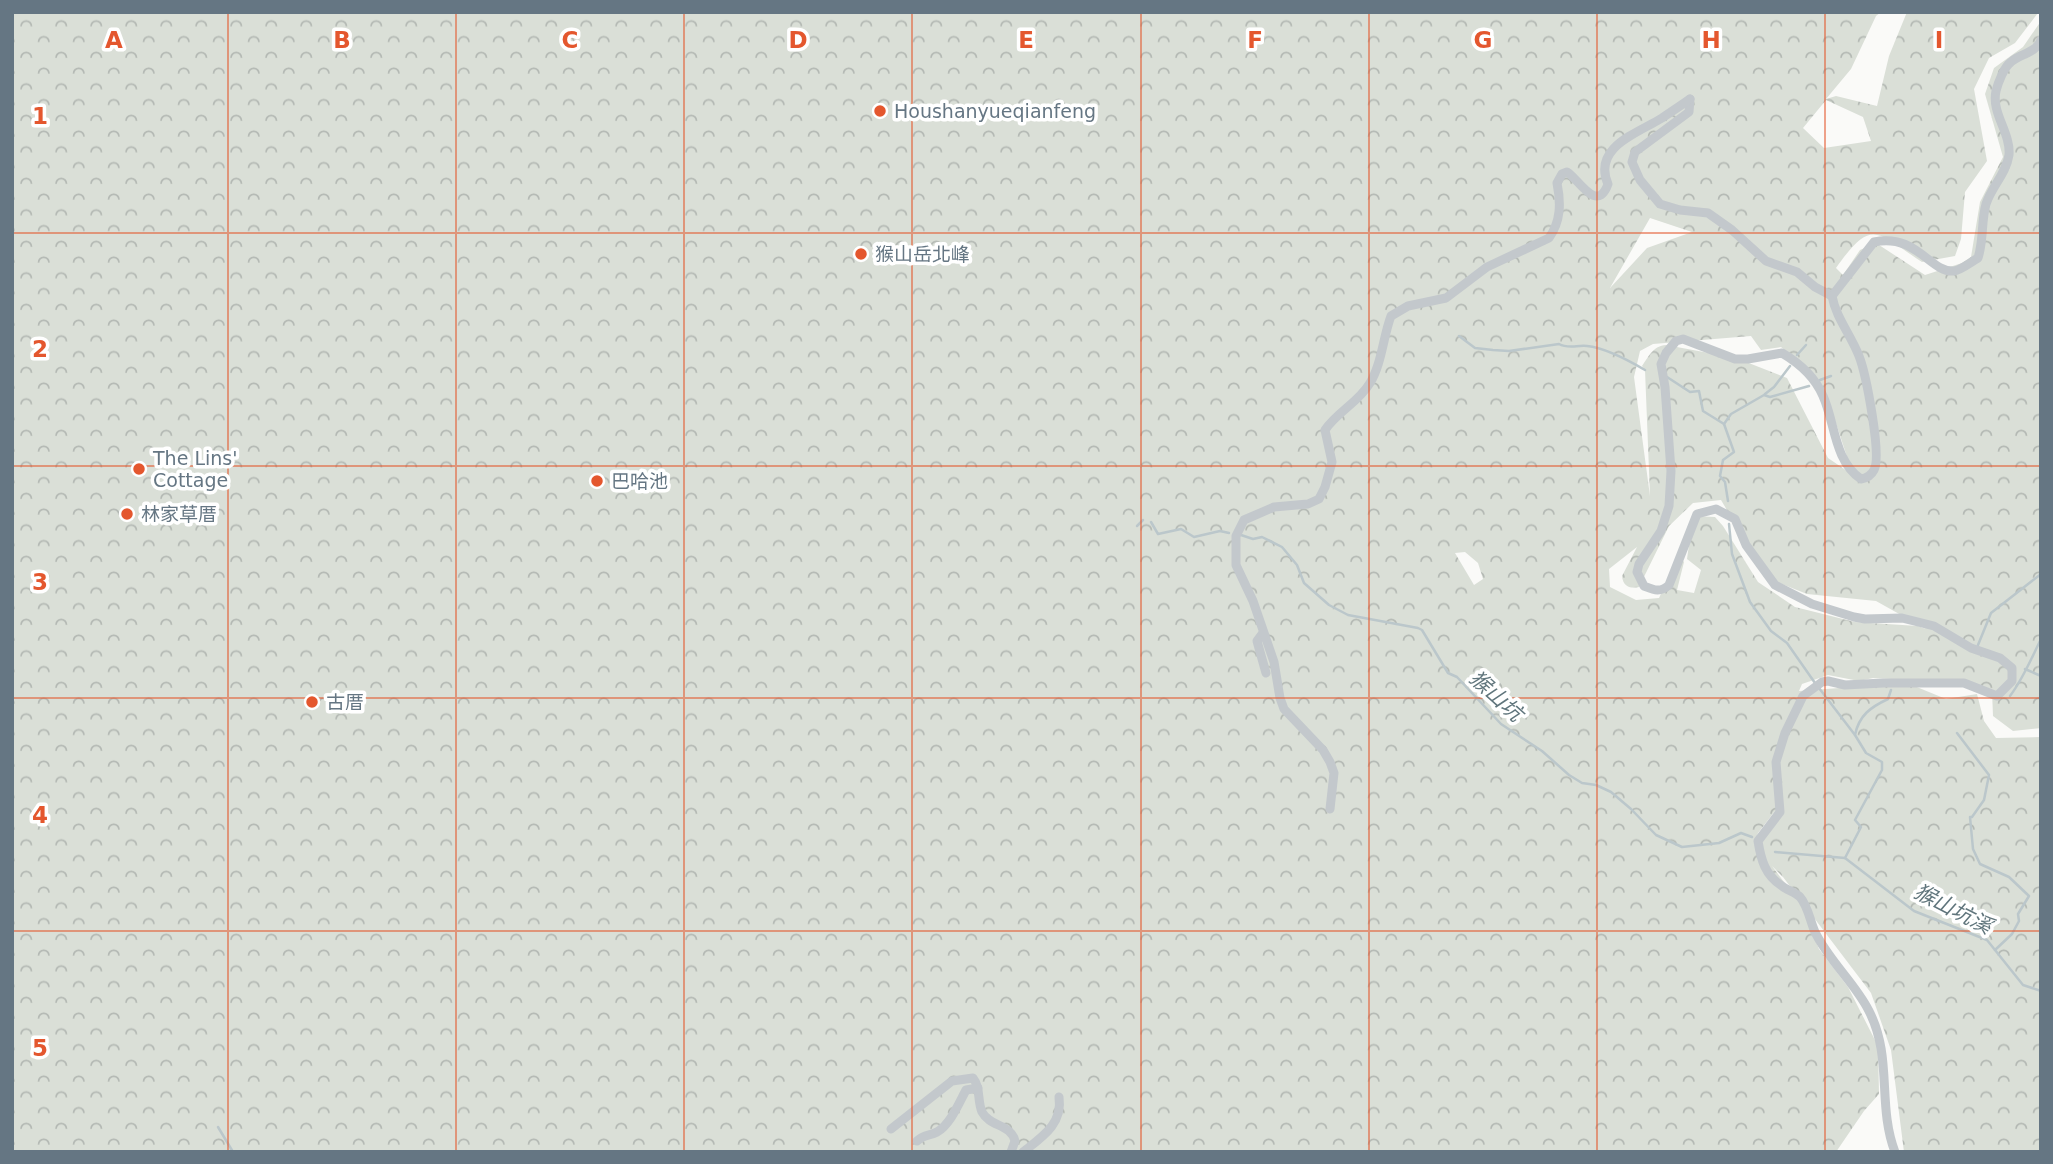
<svg xmlns="http://www.w3.org/2000/svg" width="2053" height="1164" viewBox="0 0 2053 1164" font-family="'DejaVu Sans','Noto Sans TC',sans-serif">
<defs>
<pattern id="forest-crowns" width="20" height="18" patternUnits="userSpaceOnUse" patternTransform="scale(1.75)"><rect width="20" height="18" fill="#dadfd7"/><path d="M2 6a3 3 0 1 1 6 0M12 15a3 3 0 1 1 6 0" fill="none" stroke="#b4b9b4"/></pattern>
</defs>
<rect width="100%" height="100%" fill="#fafaf8"/>
<path fill="url(#forest-crowns)" fill-rule="evenodd" d="M12,12H1881L1876,16L1851,69L1826,99L1836,96L1877,106L1889,56L1907,12H2041L2038,13L2015,43L1989,58L1974,89L1987,161L1965,192L1961,239L1955,256L1922,262C1876,232 1872,217 1836,268L1843,275L1860,250L1876,243L1925,275L1962,263L1971,257L1980,202L2003,157L1985,94L1994,68L2023,47L2041,21V728L2013,731L1993,716L1992,691L1927,681L1873,678L1859,681L1828,675L1802,684L1799,691L1907,683L1946,699L1977,694L1984,721L1996,738L2041,737V1152H1904L1891,1050L1871,993L1783,877L1772,866L1801,905L1819,949L1848,987L1878,1046L1879,1094L1864,1111L1836,1152H12ZM1826,100L1863,117L1871,141L1824,148L1803,128ZM1650,218L1692,232L1647,248L1610,288ZM1751,336L1761,350L1781,347L1809,370L1828,399L1853,475L1828,458L1787,378L1736,358L1666,345C1653,346 1649,356 1642,366L1645,370L1650,496L1634,377L1640,351L1653,344ZM1721,500L1767,578L1807,594L1876,601L1926,629L1918,626L1855,622L1795,607L1758,582L1723,526L1715,517L1693,516L1687,559L1701,570L1694,593L1677,590L1684,562L1679,556L1659,598L1636,600L1610,587L1609,569L1637,547L1622,576C1623,586 1629,589 1639,587L1669,526L1693,503ZM1465,552L1478,563L1483,579L1474,585L1455,553ZM1775,811L1759,848L1761,853L1754,844L1758,833Z"/>
<g fill="none" stroke-linecap="round" stroke-linejoin="round">
<g stroke="#bbc7cb" stroke-width="2.5">
<path d="M1459,336L1475,348L1493,350L1509,351L1559,344C1568,349 1577,345 1587,346C1606,348 1628,360 1645,370"/>
<polyline points="1797,355 1806,345"/>
<polyline points="1667,377 1690,392 1699,391 1703,411 1724,424 1734,452 1723,460 1720,476 1725,482 1728,501"/>
<polyline points="1820,380 1831,376"/>
<polyline points="1765,394 1774,387 1790,366"/>
<polyline points="1724,424 1731,414 1764,395 1770,397 1809,386"/>
<polyline points="1151,522 1158,534 1181,529 1194,537 1220,531 1229,533"/>
<polyline points="1729,524 1732,554 1750,602 1771,631 1787,643 1815,683"/>
<polyline points="1137,526 1143,520"/>
<polyline points="1241,535 1253,539 1262,537 1282,547 1297,565 1304,583 1329,605 1348,615 1418,628 1422,630 1448,673 1457,677 1501,724 1542,751 1569,775 1582,783 1596,785 1611,792 1631,809 1656,835 1682,847 1719,843 1741,833 1752,837"/>
<polyline points="1978,645 1991,613 2041,574"/>
<polyline points="2025,669 2041,676"/>
<polyline points="1819,688 1855,735"/>
<path d="M2010,696C2023,679 2031,659 2041,639"/>
<polyline points="1957,733 1989,775 1984,800 1972,817 1970,817 1973,849 1980,864 2009,877 2029,896 2018,914 2019,921 2012,934 1995,950"/>
<polyline points="1775,852 1845,858"/>
<polyline points="1845,858 1914,911 1987,940 2023,985 2041,991"/>
<path d="M1845,858L1861,827L1855,820L1882,770V762L1866,753L1855,735C1859,715 1871,707 1888,699L1891,690"/>
<polyline points="218,1127 233,1152"/>
</g>
<g stroke="#c3c8cc" stroke-width="9">
<polyline points="1690,99 1689,112 1635,152 1632,162 1640,180 1660,204 1680,210 1708,213 1732,230 1766,261 1797,272 1815,287 1832,296"/>
<path d="M1832,296C1836,318 1851,335 1859,356C1866,374 1882,456 1874,470C1871,476 1867,478 1861,479C1834,461 1835,422 1823,396C1815,377 1799,363 1782,353L1748,359H1735L1683,339L1676,341L1666,353L1661,364L1665,387L1671,471L1669,506L1661,531L1639,564L1637,572L1644,586C1654,590 1660,593 1669,585L1697,514L1716,509L1735,519L1746,545L1775,585L1812,604L1854,617L1865,619L1902,618L1934,626L1971,648L2000,658L2012,668V681L1997,696L1964,683H1883L1845,685L1828,681L1822,682L1803,696L1785,733L1776,762L1780,812L1758,841C1761,860 1765,875 1782,886C1787,890 1796,893 1800,897C1808,906 1810,921 1815,932C1829,961 1855,983 1869,1011C1893,1058 1877,1105 1895,1152"/>
<path d="M1832,296L1874,242C1917,233 1930,273 1954,271C1961,270 1971,262 1978,258C1984,239 1981,222 1986,204C1992,186 2006,174 2009,155C2011,133 1991,113 1996,91C1998,83 2004,67 2011,62C2020,54 2036,53 2041,40"/>
<polyline points="1263,633 1257,641 1266,673"/>
<path d="M1330,809L1334,773L1330,762L1323,750L1284,709L1280,698L1274,662L1253,601L1236,565V536L1244,520L1274,507L1308,504L1319,499L1325,487L1332,462L1325,430C1337,412 1358,403 1370,383C1382,363 1383,337 1391,316L1408,306L1446,298L1487,267L1549,238C1561,221 1561,203 1557,183L1562,174L1567,172C1577,177 1597,215 1608,184C1592,147 1638,133 1662,118C1671,112 1680,106 1690,99"/>
<path d="M891,1129L952,1081L973,1078C981,1088 977,1100 982,1112C990,1127 1011,1124 1015,1141L1011,1152"/>
<path d="M917,1141C924,1134 930,1136 937,1132C950,1125 959,1103 966,1090L978,1088"/>
<path d="M1023,1152C1042,1137 1063,1124 1059,1097"/>
</g>
</g>
<path fill="none" stroke="#e4572e" stroke-width="2" stroke-opacity="0.55" d="M228,12V1152M456,12V1152M684,12V1152M912,12V1152M1141,12V1152M1369,12V1152M1597,12V1152M1825,12V1152M12,233H2041M12,466H2041M12,698H2041M12,931H2041"/>
<g fill="#e4572e" stroke="#fff" stroke-width="2.5">
<circle cx="880" cy="111" r="7"/>
<circle cx="861" cy="254" r="7"/>
<circle cx="139" cy="469" r="7"/>
<circle cx="597" cy="481" r="7"/>
<circle cx="127" cy="514" r="7"/>
<circle cx="312" cy="702" r="7"/>
</g>
<g text-anchor="middle" dominant-baseline="central" stroke-width="7" stroke-linejoin="round" paint-order="stroke">
<g font-size="19" fill="#657683" stroke="#fff" text-anchor="start">
<text x="894" y="111">Houshanyueqianfeng</text>
<text x="875" y="254">猴山岳北峰</text>
<text x="153" y="458">The Lins'<tspan x="153" dy="22">Cottage</tspan></text>
<text x="611" y="481">巴哈池</text>
<text x="141" y="514">林家草厝</text>
<text x="326" y="702">古厝</text>
</g>
<g font-size="21" font-style="italic" fill="#60757c" stroke="#fff">
<text transform="translate(1496 696) rotate(42)">猴山坑</text>
<text transform="translate(1953 909) rotate(27)">猴山坑溪</text>
</g>
</g>
<g font-size="23" text-anchor="middle" font-weight="bold" fill="#e4572e" stroke="#fff" stroke-width="7" stroke-linejoin="round" paint-order="stroke">
<text x="114" y="48">A</text>
<text x="342" y="48">B</text>
<text x="570" y="48">C</text>
<text x="798" y="48">D</text>
<text x="1026" y="48">E</text>
<text x="1255" y="48">F</text>
<text x="1483" y="48">G</text>
<text x="1711" y="48">H</text>
<text x="1939" y="48">I</text>
<text x="40" y="124">1</text>
<text x="40" y="357">2</text>
<text x="40" y="590">3</text>
<text x="40" y="823">4</text>
<text x="40" y="1056">5</text>
</g>
<rect width="2053" height="1164" fill="none" stroke="#657683" stroke-width="28"/>
</svg>
